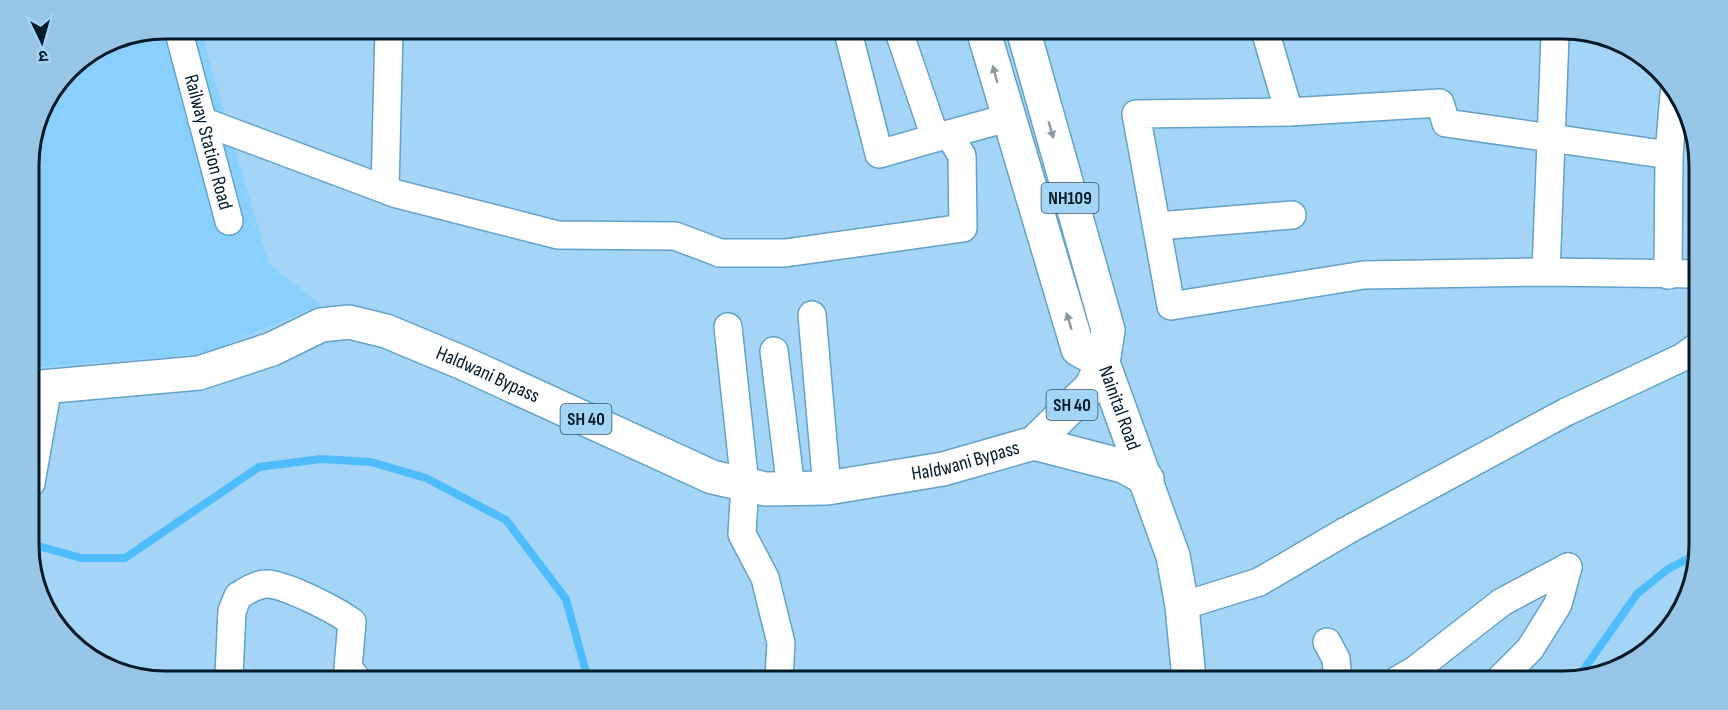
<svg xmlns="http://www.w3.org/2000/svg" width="1728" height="710" viewBox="0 0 1728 710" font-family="'Sofia Sans Condensed','Noto Sans Devanagari',sans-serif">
<rect width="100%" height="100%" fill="#a4d5f6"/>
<polygon fill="#89d0fe" points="165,29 204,29 208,57 269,264 321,305 204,354 30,368 29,156 42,105 75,63 113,39"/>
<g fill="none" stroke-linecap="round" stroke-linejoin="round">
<g stroke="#4fbdfd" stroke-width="8">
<polyline points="31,544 81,558 125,558 259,467 321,459 371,462 426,478 506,520 566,599 587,676"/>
<polyline points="1577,679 1637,594 1668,569 1693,556"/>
</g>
<defs>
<g id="minor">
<path id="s1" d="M178,29L229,221"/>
<polyline points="848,32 879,154 949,134"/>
<polyline points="899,32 935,137"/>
<polyline points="1266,34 1289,112 1440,103 1446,123 1669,155"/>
<polyline points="1289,112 1136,114 1171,306 1364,275 1546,272 1697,274"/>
<polyline points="202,121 397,194 558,235 675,236 720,253 785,253 963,228 962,156 949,134 1007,118"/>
<polyline points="385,189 389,30"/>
<polyline points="1158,226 1292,215"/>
<polyline points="1546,272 1555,36"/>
<polyline points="1668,275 1669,155 1674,94"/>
<polyline points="812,315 827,488"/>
<polyline points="728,327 745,485 742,534 765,578 781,643 779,677"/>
<polyline points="774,351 791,489"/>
<polyline points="31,483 48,386"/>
<polyline points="1182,606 1259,582 1346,531 1566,412 1683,357 1695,348"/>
<polyline points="1327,642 1336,659 1338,680"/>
<path d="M229,675L232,611L238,596C246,591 255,585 265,584C282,582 337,611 352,622L348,668L354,675"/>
<polyline points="1398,680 1415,670 1502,602 1568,567"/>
<polyline points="1498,681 1530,649 1558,604 1568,567"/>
</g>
<g id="major">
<path id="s2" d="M30,388L199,373L272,349L321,325L349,322L386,331L463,363L712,477L765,489L827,488L943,469L1034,443L1123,466L1147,479"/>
<polyline points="1034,443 1091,387 1103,363"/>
</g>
<g id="highway">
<polyline points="984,33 1078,349 1103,363"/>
<path id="s3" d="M1024,33L1108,330L1103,363L1173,556L1182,606L1189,679"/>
</g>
</defs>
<use href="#minor" stroke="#63a1c8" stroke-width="30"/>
<use href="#major" stroke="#63a1c8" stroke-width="36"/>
<use href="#highway" stroke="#63a1c8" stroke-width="36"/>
<use href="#minor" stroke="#fff" stroke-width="27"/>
<use href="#major" stroke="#fff" stroke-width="33"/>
<use href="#highway" stroke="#fff" stroke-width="33"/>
</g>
<defs><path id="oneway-solid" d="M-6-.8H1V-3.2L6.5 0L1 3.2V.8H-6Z" transform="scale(1.5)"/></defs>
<g fill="#8d989e">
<use href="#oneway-solid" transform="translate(995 74) rotate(-105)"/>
<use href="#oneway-solid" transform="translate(1051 130) rotate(74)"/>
<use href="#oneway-solid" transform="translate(1069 321) rotate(-107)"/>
</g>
<g text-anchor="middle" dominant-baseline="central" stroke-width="4.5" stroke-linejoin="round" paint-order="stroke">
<g fill="#a4d5f6" stroke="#325266" stroke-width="1.5">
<rect x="1041.5" y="183" width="57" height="30" rx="4.5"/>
<rect x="1046.5" y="390" width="51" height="30" rx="4.5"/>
<rect x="560.5" y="404" width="51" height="30" rx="4.5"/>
</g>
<g font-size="18" font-weight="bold" fill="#011a28">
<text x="1070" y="198">NH109</text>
<text x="1072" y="405">SH 40</text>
<text x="586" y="419">SH 40</text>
</g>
<g font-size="20" fill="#011a28" stroke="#a4d5f6">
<text stroke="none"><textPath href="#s1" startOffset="117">Railway Station Road</textPath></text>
<text stroke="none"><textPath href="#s2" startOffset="478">Haldwani Bypass</textPath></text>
<text stroke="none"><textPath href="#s3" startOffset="390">Nainital Road</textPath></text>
<text stroke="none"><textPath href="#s2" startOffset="982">Haldwani Bypass</textPath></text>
</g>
</g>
<path d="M0 0H1728V710H0ZM165 39H1563A126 126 0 0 1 1689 165V545A126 126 0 0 1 1563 671H165A126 126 0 0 1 39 545V165A126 126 0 0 1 165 39Z" fill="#97c6e6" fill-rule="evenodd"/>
<path fill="none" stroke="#011a28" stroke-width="3" d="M165 39H1563A126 126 0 0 1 1689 165V545A126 126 0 0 1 1563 671H165A126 126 0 0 1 39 545V165A126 126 0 0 1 165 39Z"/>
<g transform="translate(42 42) rotate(175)" stroke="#a4d5f6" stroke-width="4.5" paint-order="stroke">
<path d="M0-4.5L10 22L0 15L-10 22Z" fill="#011a28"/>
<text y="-9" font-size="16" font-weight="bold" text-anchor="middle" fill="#011a28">उ</text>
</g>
</svg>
